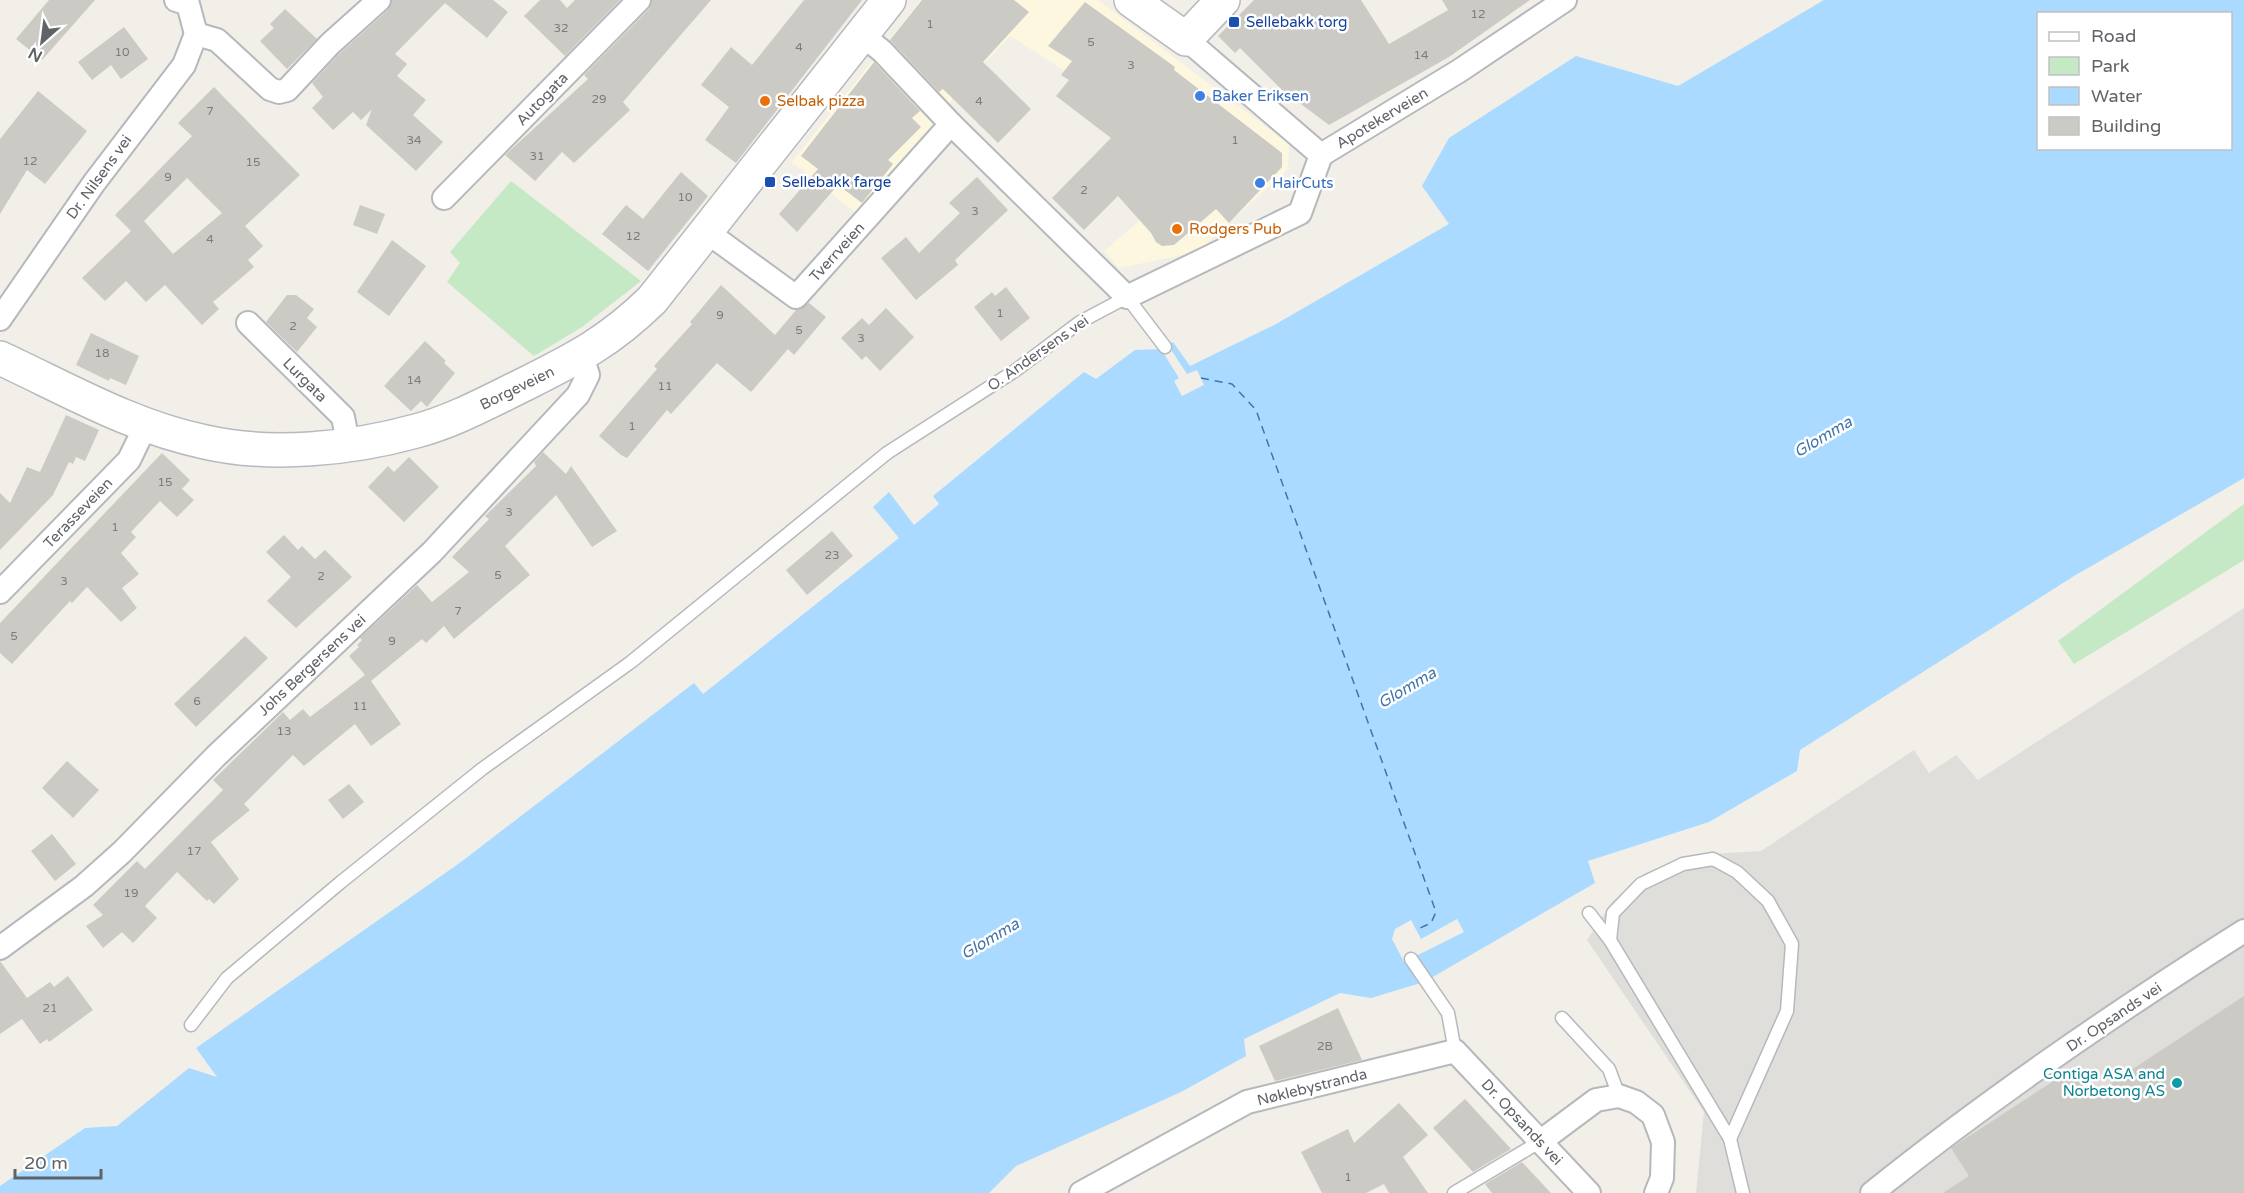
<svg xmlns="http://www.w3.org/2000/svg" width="2244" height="1193" viewBox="0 0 2244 1193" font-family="'Varela Round',sans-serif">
<rect width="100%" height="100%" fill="#f1efe8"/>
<polygon fill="#fef7e0" points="921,0 1098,0 1289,144 1288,169 1197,252 1119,268 1104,251 1157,206 1087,85 1010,36 954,96 934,131 861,217 792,162"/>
<polygon fill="#e0deda" points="2244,608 2244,1193 1696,1193 1704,1112 1587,940 1612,902 1645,873 1694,855 1761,851 1914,750 1929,773 1956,755 1978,780"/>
<g fill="#c5e8c5">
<polygon points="511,181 641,281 582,327 534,356 447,282 460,263 450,252"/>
<polygon points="2244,504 2244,560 2074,664 2058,641"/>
</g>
<path fill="#aadaff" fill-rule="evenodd" d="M1824,0H2244V478L2074,576L1800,750L1797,771L1709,822L1588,861L1595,883L1424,982L1371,998L1340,993L1244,1039L1246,1056L1181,1092L1016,1166L989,1193H0V1186L85,1128L117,1126L189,1068L217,1077L196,1048L461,862L694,683L703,694L899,538L873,507L889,492L914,525L939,504L933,496L1084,372L1096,379L1135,350L1161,349L1173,342L1190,366L1276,324L1449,224L1422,186L1449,138L1576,56L1678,86ZM2038,14H2230V148H2038Z"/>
<g fill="#f1efe8">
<polygon points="1168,345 1187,374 1197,370 1204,385 1182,396 1174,381 1179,378 1161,349"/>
<polygon points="1457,919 1464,932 1404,962 1392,939 1395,929 1411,920 1421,939"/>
</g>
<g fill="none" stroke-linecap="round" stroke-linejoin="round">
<polyline stroke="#4174aa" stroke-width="1.5" stroke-dasharray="8 6" stroke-linecap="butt" points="1201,378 1232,384 1256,410 1436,912 1431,923 1416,930"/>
</g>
<g fill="#cccac5" fill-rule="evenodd">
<polygon points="49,0 95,0 42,60 16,39"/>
<polygon points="392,0 493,0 508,12 487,38 445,3 395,54 407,64 397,76 426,100 413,115 443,142 416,171 366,125 372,109 361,120 353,112 333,130 312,108 323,97 312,83 339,54 388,10"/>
<polygon points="540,0 560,0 567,8 575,0 620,0 565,56 524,16"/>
<polygon points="652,0 711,0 623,102 630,110 574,163 562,152 535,181 505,155 588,79 584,75 649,9"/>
<polygon points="804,0 862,0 736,163 705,140 729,107 701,85 731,47 752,65"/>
<polygon points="922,0 1014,0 1029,12 983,62 1031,109 998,143 943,89 939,92 890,40"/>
<polygon points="1254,0 1361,0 1389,44 1448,10 1442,0 1530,0 1449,57 1329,125 1281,89 1240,48 1235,53 1218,36"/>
<polygon points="1085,2 1175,67 1174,70 1282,153 1282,167 1229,223 1216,209 1174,245 1162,246 1156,242 1151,233 1118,196 1084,230 1052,198 1111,138 1056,96 1069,80 1061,75 1072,61 1048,46"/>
<polygon points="285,9 317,39 287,69 260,41 274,28 270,24"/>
<polygon points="124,27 148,59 121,79 111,65 92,80 78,62"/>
<polygon points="874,62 920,111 912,118 921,127 888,160 893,164 862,203 838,185 797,232 779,214 818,169 801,156"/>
<path d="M214,87L300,175L245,226L263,246L248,260L254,267L213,302L219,309L202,325L165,285L146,302L126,281L105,301L82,278L131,231L115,215L192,136L178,123ZM187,178L222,213L173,254L144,221Z"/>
<polygon points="38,91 87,131 45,184 27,170 0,214 0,139"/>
<polygon points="681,172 708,196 648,271 602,234 626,205 643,219"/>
<polygon points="977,177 1008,210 955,260 958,265 916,300 881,258 906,237 919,253 960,213 949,203"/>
<polygon points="360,205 385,214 377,234 353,225"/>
<polygon points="392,240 426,266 389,316 357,292"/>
<polygon points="721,285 775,335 796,310 809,303 826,317 794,355 788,349 751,392 717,363 671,414 667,410 627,458 621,455 599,436 657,369 654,366 692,324 690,322"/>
<polygon points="1006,287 1030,318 1001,341 974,307 992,292 995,296"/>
<polygon points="287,295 296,295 314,309 307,318 317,327 297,352 266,322"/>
<polygon points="886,308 914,337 880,371 866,356 862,360 841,338 862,318 869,325"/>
<polygon points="91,333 139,356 126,385 110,378 109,381 76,365"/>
<polygon points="425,341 446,361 444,363 455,373 427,407 421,401 411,411 384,386"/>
<polygon points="66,415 99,430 85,461 76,457 73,464 69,462 53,495 0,550 0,493 10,503 27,467 40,472"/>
<polygon points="543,452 566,474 571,466 617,531 592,547 556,495 505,546 530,575 454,639 444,626 426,643 422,639 371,681 401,724 371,746 355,724 304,766 293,755 244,804 250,810 211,842 239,879 214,904 209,899 207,901 177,872 145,906 157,918 133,943 122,932 103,948 86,926 103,915 93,905 137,861 145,869 223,790 213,780 283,712 290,720 303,709 310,717 365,675 349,656 359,647 357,645 362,640 360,638 417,585 432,602 469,572 452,557 489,519 485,516 536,466 534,462"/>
<polygon points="162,453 190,480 182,489 194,500 177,517 160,501 131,532 136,537 121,553 139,574 122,588 137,608 121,622 87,587 72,603 70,601 12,664 0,653 0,623"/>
<polygon points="409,457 439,487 404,522 368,487 388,466 394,472"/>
<polygon points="832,531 853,556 807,595 786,570"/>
<polygon points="284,535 298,550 302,546 315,559 325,550 352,577 296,628 267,601 291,577 266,552"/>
<polygon points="245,636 268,658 196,727 174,704"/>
<polygon points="67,761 99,790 73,818 42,788"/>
<polygon points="349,784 364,802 343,819 328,800"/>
<polygon points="52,834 76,864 55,881 31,851"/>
<polygon points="0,961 27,998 50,982 54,987 68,976 93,1010 49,1042 47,1039 40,1044 22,1019 0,1034"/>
<polygon points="2244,996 2244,1193 1943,1193 1969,1176 1951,1148 2072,1069 2090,1097"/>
<polygon points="1338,1008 1362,1060 1275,1081 1259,1046"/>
<polygon points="1465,1099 1511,1149 1473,1172 1433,1128"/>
<polygon points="1399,1103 1428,1135 1403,1157 1428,1193 1389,1193 1384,1184 1366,1193 1322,1193 1301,1152 1348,1129 1354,1143"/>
<polygon points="1522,1162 1551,1193 1492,1193 1485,1184"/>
</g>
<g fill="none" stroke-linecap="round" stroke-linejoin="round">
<defs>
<g id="service">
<polyline points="1589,913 1610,940 1730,1139 1743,1193"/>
<polyline points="1610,940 1613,913 1641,884 1683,864 1713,859 1737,872 1768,901 1792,944 1787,1011 1730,1139"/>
<polyline points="1411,959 1448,1013 1455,1051"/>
<polyline points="1562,1018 1609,1069 1619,1096"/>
<polyline points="191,1025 227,978 341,882 482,769 631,662 887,453 1016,370 1080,322 1127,297 1165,347"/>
<polyline points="1454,1193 1541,1141"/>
</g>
<g id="minor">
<polyline points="176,0 188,4 196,34"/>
<polyline points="196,34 217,40 270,89 279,92 287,90 330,44 379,0"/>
<polyline points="862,35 882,51 951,124 1127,297 1300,213 1321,155 1459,71 1565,0"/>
<polyline points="1186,39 1321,155"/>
<polyline points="444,198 639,0"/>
<polyline points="707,232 796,297 951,124"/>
<polyline points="0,319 94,183 184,65 196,34"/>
<polyline points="248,323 343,417 348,443"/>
<polyline points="0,592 129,460 145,427"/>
<polyline points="0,948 84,886 122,852 216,756 432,552 578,395 588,375 582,356"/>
<polyline points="1541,1141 1596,1100 1619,1096 1636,1102 1653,1115 1663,1142 1662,1178 1656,1193"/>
<polyline points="1081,1193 1247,1102 1455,1051 1589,1193"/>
<path d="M1872,1193C1990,1098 2116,1012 2244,931"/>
</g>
<g id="secondary">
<polyline points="1131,0 1186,39 1223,0"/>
<path d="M0,358C67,389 132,427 205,442C271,457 351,449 416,431C454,421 490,401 525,384C577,358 610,341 652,300L889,0"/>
</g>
</defs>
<use href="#service" stroke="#b5b8bc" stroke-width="15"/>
<use href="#minor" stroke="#b5b8bc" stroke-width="26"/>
<use href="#secondary" stroke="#b6babf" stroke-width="36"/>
<use href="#service" stroke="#fff" stroke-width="12"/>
<use href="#minor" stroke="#fff" stroke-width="22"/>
<use href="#secondary" stroke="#fff" stroke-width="33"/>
</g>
<g fill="#1a4fb4" stroke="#fff" stroke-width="2">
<rect x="1228" y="16" width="12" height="12" rx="3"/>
<rect x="764" y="176" width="12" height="12" rx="3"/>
</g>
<g fill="#3f7fe0" stroke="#fff" stroke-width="2">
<circle cx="1200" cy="96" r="6"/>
<circle cx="1260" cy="183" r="6"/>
</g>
<g fill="#e8710a" stroke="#fff" stroke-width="2">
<circle cx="765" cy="101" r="6"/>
<circle cx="1177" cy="229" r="6"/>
</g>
<circle fill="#0f9aa8" stroke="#fff" stroke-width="2" cx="2177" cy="1083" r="6"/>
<g text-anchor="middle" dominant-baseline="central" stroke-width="5" stroke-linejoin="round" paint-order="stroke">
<g font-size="12" fill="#7a7d7f">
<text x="1478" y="14">12</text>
<text x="930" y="24">1</text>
<text x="561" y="28">32</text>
<text x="1091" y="42">5</text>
<text x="799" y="47">4</text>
<text x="122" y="52">10</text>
<text x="1421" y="55">14</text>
<text x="1131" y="65">3</text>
<text x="599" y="99">29</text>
<text x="979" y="101">4</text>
<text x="210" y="111">7</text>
<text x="414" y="140">34</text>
<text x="1235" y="140">1</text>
<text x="537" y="156">31</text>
<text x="30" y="161">12</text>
<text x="253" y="162">15</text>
<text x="168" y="177">9</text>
<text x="1084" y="190">2</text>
<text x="685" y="197">10</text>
<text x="975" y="211">3</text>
<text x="633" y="236">12</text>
<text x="210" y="239">4</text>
<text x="1000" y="313">1</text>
<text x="720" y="315">9</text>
<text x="293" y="326">2</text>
<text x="799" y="330">5</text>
<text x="861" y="338">3</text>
<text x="102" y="353">18</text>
<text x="414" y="380">14</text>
<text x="665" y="386">11</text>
<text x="632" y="426">1</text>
<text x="165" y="482">15</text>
<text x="509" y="512">3</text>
<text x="115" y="527">1</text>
<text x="832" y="555">23</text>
<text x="498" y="575">5</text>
<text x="321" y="576">2</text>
<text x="64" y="581">3</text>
<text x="458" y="611">7</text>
<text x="14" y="636">5</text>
<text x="392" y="641">9</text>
<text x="197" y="701">6</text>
<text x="360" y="706">11</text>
<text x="284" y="731">13</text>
<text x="194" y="851">17</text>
<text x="131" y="893">19</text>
<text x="50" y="1008">21</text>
<text x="1325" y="1046">2B</text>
<text x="1348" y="1177">1</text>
</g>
<g font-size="15" fill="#164399" stroke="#fff" text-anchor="start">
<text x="1246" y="22">Sellebakk torg</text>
<text x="782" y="182">Sellebakk farge</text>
</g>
<g font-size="15" fill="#366cbe" stroke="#fff" text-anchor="start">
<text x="1212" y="96">Baker Eriksen</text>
<text x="1272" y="183">HairCuts</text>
</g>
<g font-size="15" fill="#5f6368" stroke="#fff">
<text transform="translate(542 99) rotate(-46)">Autogata</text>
<text transform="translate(1382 118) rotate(-31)">Apotekerveien</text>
<text transform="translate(99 177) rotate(-54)">Dr. Nilsens vei</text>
<text transform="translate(837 252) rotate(-48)">Tverrveien</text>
<text transform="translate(1038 353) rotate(-35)">O. Andersens vei</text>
<text transform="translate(305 380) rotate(45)">Lurgata</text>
<text transform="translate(517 388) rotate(-26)">Borgeveien</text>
<text transform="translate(78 513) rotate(-46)">Terasseveien</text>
<text transform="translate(312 665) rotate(-43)">Johs Bergersens vei</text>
<text transform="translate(2114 1017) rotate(-34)">Dr. Opsands vei</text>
<text transform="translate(1312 1087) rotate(-14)">Nøklebystranda</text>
<text transform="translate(1522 1122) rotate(47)">Dr. Opsands vei</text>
</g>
<g font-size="15" fill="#c56008" stroke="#fff" text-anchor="start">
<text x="777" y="101">Selbak pizza</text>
<text x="1189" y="229">Rodgers Pub</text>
</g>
<g font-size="15" fill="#0d838f" stroke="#fff" text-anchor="end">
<text x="2165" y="1074">Contiga ASA and<tspan x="2165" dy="17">Norbetong AS</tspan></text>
</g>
<g font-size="16" font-style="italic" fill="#4174aa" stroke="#fff">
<text transform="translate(1823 437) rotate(-31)">Glomma</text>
<text transform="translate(1407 688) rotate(-31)">Glomma</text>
<text transform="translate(990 939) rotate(-31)">Glomma</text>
</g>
</g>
<rect x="2037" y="12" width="195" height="138" fill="#ffffff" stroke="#bfc1c3" stroke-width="1.5"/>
<rect x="2049" y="32" width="30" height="9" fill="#ffffff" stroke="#bfc1c3" stroke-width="1.5"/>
<text x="2091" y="42" font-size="18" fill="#5f6368">Road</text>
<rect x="2049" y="57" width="30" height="18" fill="#c5e8c5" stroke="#bfc1c3" stroke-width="1.5"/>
<text x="2091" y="72" font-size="18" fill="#5f6368">Park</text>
<rect x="2049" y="87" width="30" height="18" fill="#aadaff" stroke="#bfc1c3" stroke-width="1.5"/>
<text x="2091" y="102" font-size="18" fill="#5f6368">Water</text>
<rect x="2049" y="117" width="30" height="18" fill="#cccac5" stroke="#bfc1c3" stroke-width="1.5"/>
<text x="2091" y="132" font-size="18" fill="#5f6368">Building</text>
<g transform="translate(42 42) rotate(208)" stroke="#ffffff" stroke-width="4.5" paint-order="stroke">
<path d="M0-4.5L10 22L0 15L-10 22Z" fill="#5f6368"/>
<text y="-9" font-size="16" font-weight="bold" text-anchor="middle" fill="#5f6368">N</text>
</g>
<path d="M15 1169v9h86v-9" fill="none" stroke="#5f6368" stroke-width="3"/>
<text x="24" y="1169" font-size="18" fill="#5f6368" stroke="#ffffff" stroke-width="4.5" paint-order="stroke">20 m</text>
</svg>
